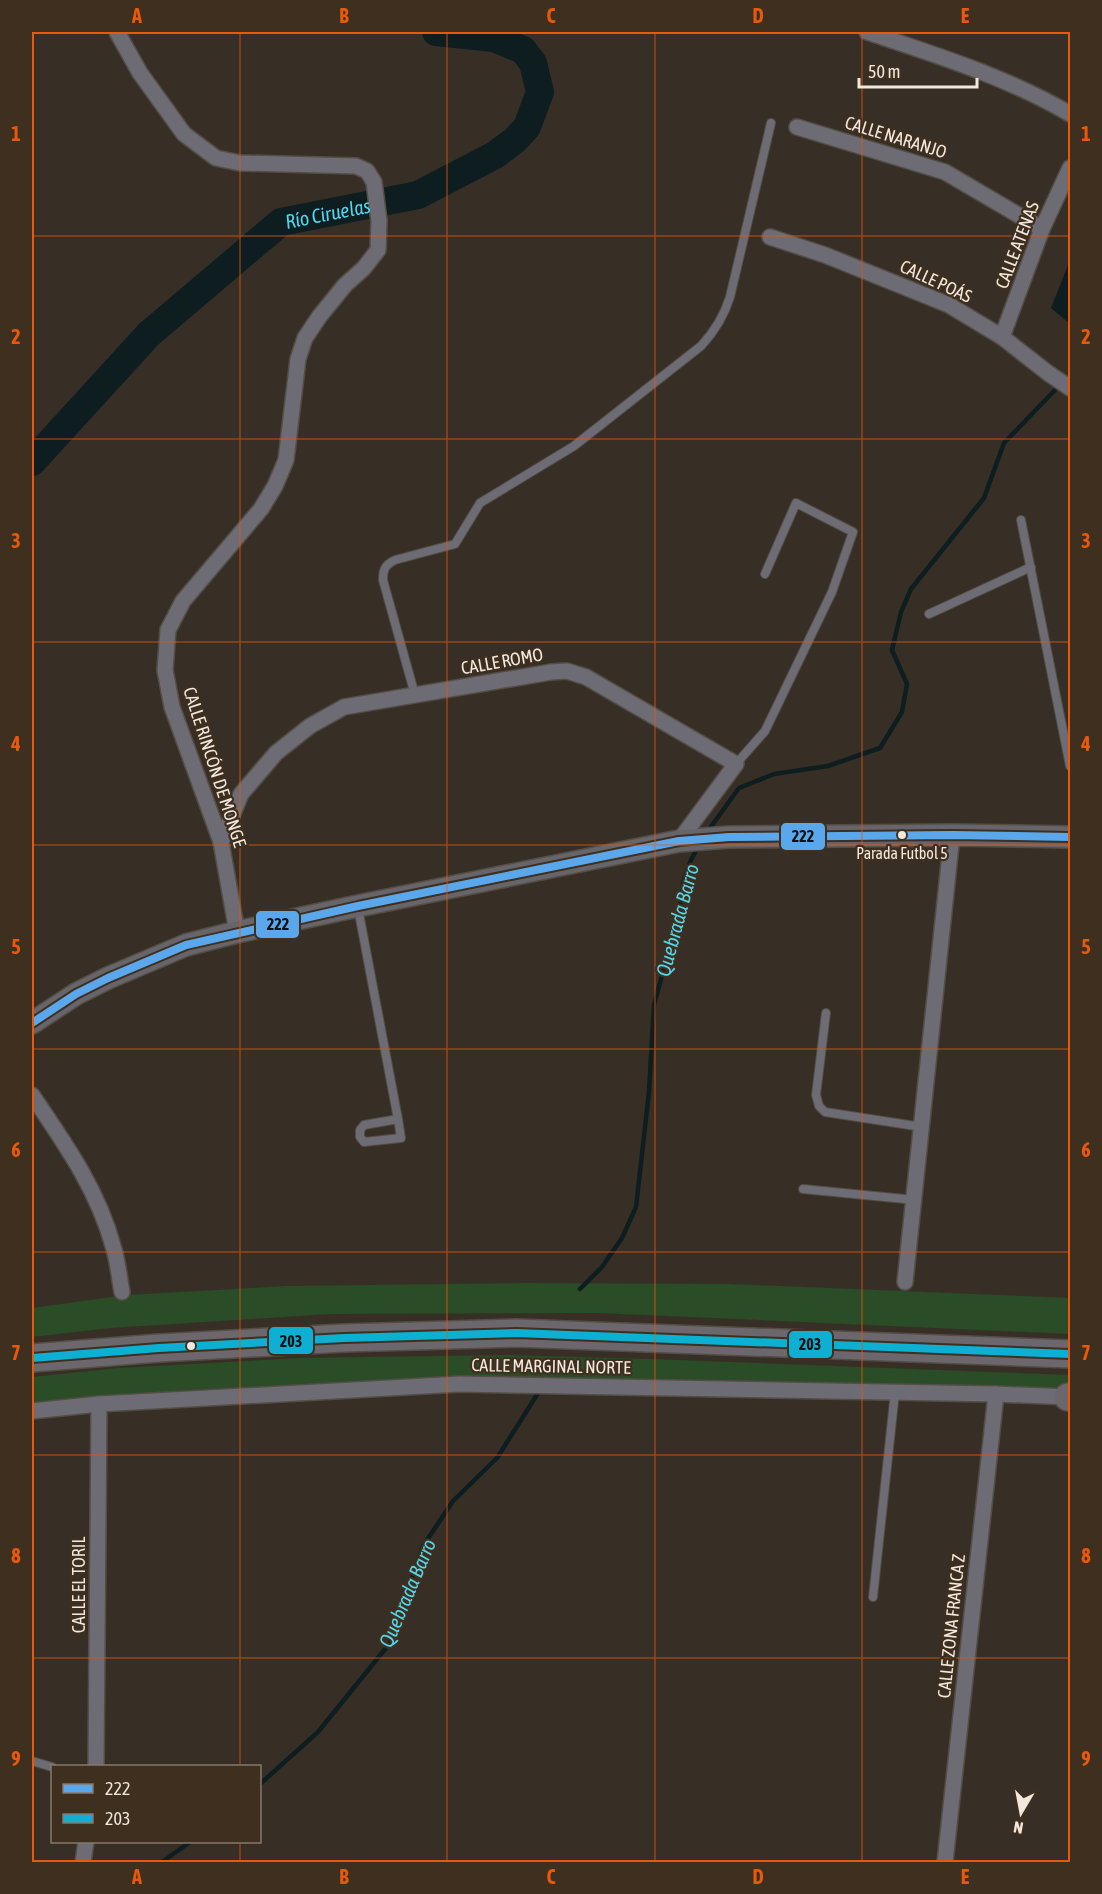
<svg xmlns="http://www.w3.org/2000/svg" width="1102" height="1894" viewBox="0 0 1102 1894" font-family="'Asap Condensed',sans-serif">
<rect width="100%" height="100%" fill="#372f26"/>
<g fill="#2a4c26">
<polygon points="525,1283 729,1284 1070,1298 1070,1334 599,1313 331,1314 110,1328 32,1337 32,1308 127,1295 286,1286"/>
<path d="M509,1355L651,1359L1070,1375V1391C724,1377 377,1369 32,1403V1377L118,1368L301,1358Z"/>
</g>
<polygon fill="#0e1d1f" points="1070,260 1070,324 1051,308"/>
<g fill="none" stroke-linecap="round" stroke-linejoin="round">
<g stroke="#0e1d1f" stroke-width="4.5">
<polyline points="707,832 739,788 774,774 828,766 880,748 902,712 907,684 892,650 901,612 911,589 984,498 1004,443 1055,390"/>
<polyline points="580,1289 602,1267 622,1238 636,1207 649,1092 654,1005 679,913 684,879 691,860 698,847"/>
<polyline points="260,1784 318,1732 390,1643 423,1546 453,1501 497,1458 540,1390"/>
<polyline points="162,1862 190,1842"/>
</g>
<path stroke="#0e1d1f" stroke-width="28" id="s1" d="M32,462L149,334L281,222L418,195L495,155L515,140L527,127L540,92L533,63L523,50L494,38L436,32"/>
<defs>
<g id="lane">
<polyline points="1021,520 1070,766"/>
<polyline points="929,614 1031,567"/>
<path d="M415,695L383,580C383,569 385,565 395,560L455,544L480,503L574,446L701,346C715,331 724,316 730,297L771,123"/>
<polyline points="736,764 765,731 832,592 853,532 796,503 765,574"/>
<polyline points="358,908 398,1119 401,1138 364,1142 360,1137 360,1130 364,1125 398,1119"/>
<polyline points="826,1013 816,1095 819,1106 825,1112 922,1127"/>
<polyline points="803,1189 915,1200"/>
<polyline points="873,1597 895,1392"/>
<polyline points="32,1761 52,1767"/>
</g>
<g id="street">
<polyline points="117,32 140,73 184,134 216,158 240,163 356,166 367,171 374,182 379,221 378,250 364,268 345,285 319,317 305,338 298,359 286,460 275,486 261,509 183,601 168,630 165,670 172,707 221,842 237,932"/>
<path d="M867,32C936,55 1007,77 1070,114"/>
<polyline points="797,127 945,172 1042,229"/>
<polyline points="770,237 825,255 949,305 1002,337 1048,373 1070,388"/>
<polyline points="1002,337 1042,229 1070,168"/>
<polyline points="221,842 241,794 276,753 310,726 344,707 551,672 567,671 586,677 736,764 679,841"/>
<path d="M32,1095C64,1142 98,1190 113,1246C118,1261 119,1277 122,1292"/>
<polyline points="905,1282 952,835"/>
<polyline points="32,1411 99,1404 460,1384 996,1394 1070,1397"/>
<polyline points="96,1766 99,1404"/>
<polyline points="83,1862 86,1842"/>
<polyline points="945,1862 996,1394"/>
</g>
<polyline id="secondary" points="32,1023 76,994 108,978 186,945 237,932 358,906 679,841 729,837 952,835 1070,837"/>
<g id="highway">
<polyline points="32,1358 159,1348 344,1338 516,1333 1070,1354"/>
<polyline points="1068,1397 1070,1397"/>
</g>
</defs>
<use href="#lane" stroke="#534d45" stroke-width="10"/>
<use href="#street" stroke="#534d45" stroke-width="18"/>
<use href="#secondary" stroke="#534d45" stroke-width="24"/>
<use href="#highway" stroke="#534d45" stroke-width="30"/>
<use href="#lane" stroke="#6d6b74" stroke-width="8"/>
<use href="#street" stroke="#6d6b74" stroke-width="15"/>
<use href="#secondary" stroke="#68656a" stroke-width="21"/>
<use href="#highway" stroke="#6c676c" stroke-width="27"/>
<defs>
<polyline id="bus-1" points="32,1023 76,994 108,978 186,945 358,906 679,841 729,837 952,835 1070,837"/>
<polyline id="bus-2" points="32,1358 159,1348 344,1338 516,1333 1070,1354"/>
</defs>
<use href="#bus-1" stroke="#3e2f1f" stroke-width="12"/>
<use href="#bus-2" stroke="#3e2f1f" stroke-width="12"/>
<use href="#bus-1" stroke="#5aa8eb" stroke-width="8"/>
<use href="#bus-2" stroke="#0dafd3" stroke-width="8"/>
</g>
<path fill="none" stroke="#e8590c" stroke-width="1.5" stroke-opacity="0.55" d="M240,32V1766M447,32V1862M655,32V1862M862,32V1862M32,236H1070M32,439H1070M32,642H1070M32,845H1070M32,1049H1070M32,1252H1070M32,1455H1070M32,1658H1070M240,1842V1862"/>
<g fill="#f2e8de" stroke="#3e2f1f" stroke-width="2">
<circle cx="902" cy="835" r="5"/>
<circle cx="191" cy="1346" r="5"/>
</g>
<g text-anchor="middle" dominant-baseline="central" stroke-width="4.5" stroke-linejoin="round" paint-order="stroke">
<g font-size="16" fill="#f2e8de" stroke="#3e2f1f">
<text x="902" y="853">Parada Futbol 5</text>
</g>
<g font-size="18" fill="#f2e8de" stroke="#3e2f1f">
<text transform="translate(896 137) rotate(17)">CALLE NARANJO</text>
<text transform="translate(1017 245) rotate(-69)">CALLE ATENAS</text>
<text transform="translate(936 281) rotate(25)">CALLE POÁS</text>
<text transform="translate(502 661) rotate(-10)">CALLE ROMO</text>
<text transform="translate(215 767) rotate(72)">CALLE RINCÓN DE MONGE</text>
<text transform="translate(551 1366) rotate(1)">CALLE MARGINAL NORTE</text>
<text transform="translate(78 1585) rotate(-90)">CALLE EL TORIL</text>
<text transform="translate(951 1626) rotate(-84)">CALLE ZONA FRANCA Z</text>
</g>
<g font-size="20" font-style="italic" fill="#52d7ee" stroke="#3e2f1f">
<text stroke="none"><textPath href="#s1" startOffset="394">Río Ciruelas</textPath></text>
<text transform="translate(677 920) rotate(-75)">Quebrada Barro</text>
<text transform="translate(407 1593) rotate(-67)">Quebrada Barro</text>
</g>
</g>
<g stroke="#3e2f1f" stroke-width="2">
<rect x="780" y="822" width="46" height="29" rx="6" fill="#5aa8eb"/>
<rect x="255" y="910" width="45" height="29" rx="6" fill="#5aa8eb"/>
<rect x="268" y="1326" width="46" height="29" rx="6" fill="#0dafd3"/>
<rect x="788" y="1330" width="45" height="29" rx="6" fill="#0dafd3"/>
</g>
<g font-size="16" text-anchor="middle" font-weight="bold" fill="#111">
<text x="803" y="842">222</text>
<text x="278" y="930">222</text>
<text x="291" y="1347">203</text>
<text x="810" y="1350">203</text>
</g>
<rect width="1102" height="1894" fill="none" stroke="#3e2f1f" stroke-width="66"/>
<rect x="51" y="1765" width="210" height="78" fill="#3e2f1f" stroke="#86796b" stroke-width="1.5"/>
<rect x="63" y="1784" width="30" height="9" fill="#5aa8eb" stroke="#86796b" stroke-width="1.5"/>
<text x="105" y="1795" font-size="18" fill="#f2e8de">222</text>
<rect x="63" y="1814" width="30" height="9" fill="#0dafd3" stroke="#86796b" stroke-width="1.5"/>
<text x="105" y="1825" font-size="18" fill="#f2e8de">203</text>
<g transform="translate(1021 1813) rotate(190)" stroke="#3e2f1f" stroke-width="4.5" paint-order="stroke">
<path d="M0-4.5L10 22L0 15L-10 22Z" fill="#f2e8de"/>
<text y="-9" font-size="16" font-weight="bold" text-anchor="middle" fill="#f2e8de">N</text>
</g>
<path d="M859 78v9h118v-9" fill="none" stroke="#f2e8de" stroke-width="3"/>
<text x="868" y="78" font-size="18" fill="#f2e8de" stroke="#3e2f1f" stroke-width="4.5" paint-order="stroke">50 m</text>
<rect x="33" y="33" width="1036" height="1828" fill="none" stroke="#e8590c" stroke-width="2"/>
<g font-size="20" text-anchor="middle" font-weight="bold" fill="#e8590c">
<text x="137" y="23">A</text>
<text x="344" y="23">B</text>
<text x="551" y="23">C</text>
<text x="758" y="23">D</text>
<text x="965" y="23">E</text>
<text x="16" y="141">1</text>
<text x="1086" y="141">1</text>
<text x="16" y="344">2</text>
<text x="1086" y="344">2</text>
<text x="16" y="548">3</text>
<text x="1086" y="548">3</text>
<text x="16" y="751">4</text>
<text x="1086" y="751">4</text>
<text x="16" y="954">5</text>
<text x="1086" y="954">5</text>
<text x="16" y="1157">6</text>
<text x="1086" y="1157">6</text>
<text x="16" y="1360">7</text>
<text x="1086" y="1360">7</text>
<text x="16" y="1563">8</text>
<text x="1086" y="1563">8</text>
<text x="16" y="1766">9</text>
<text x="1086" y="1766">9</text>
<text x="137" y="1884">A</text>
<text x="344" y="1884">B</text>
<text x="551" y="1884">C</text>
<text x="758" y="1884">D</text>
<text x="965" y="1884">E</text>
</g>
</svg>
